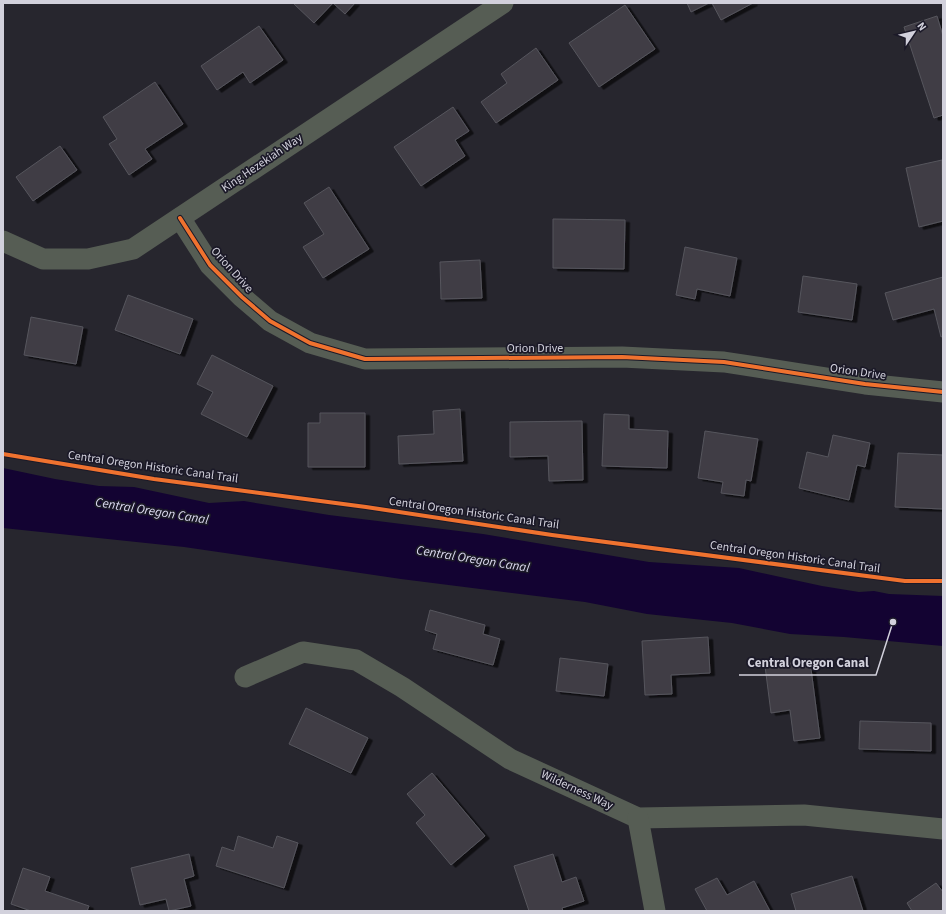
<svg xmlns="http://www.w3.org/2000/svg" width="946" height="914" viewBox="0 0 946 914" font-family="'Source Sans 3',sans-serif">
<defs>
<filter id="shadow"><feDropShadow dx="4.5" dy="2.5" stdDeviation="0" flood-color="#0009"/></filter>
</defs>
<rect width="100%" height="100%" fill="#27262e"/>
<polygon fill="#130332" points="3,468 55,479 99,486 134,487 209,503 244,501 329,515 483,534 649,562 739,568 822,586 859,592 874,591 889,594 943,596 943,646 844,637 790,634 732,623 647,614 585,602 401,579 184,547 3,528"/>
<g fill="#3f3e45" stroke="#56555d" filter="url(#shadow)">
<polygon points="293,3 355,3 345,14 333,3 314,23"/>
<polygon points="687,3 709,3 691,12"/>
<polygon points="712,3 753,3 721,20"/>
<polygon points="625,5 655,49 599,87 569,43"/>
<polygon points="937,16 943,36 943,115 934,118 904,27"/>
<polygon points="259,26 283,60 250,83 243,72 217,90 201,66"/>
<polygon points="536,48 558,80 496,123 481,102 507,83 501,74"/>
<polygon points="155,82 183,124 145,149 152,159 129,175 109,144 117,139 103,117"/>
<polygon points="453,107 469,131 455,140 465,156 421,186 394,147"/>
<polygon points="60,146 77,170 33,201 16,177"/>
<polygon points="942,160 943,221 919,227 906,168"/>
<polygon points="329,187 369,249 323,278 303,247 324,234 304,203"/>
<polygon points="553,219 625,220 624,269 553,268"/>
<polygon points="685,247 737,258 730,296 697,289 695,299 676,295"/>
<polygon points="480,260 482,298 441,299 440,262"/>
<polygon points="803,276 857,284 852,320 798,312"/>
<polygon points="943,277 943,336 941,337 934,309 893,320 885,293"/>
<polygon points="128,295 193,319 180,354 115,330"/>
<polygon points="31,317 83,327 76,364 24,355"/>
<polygon points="212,355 273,386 247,437 201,414 213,392 197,384"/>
<polygon points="460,409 463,461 399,464 398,436 434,434 433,411"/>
<polygon points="320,413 365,413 365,467 308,467 308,423 320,423"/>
<polygon points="604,414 629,415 629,429 668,431 667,468 602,466"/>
<polygon points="582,421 583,480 549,481 548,456 510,457 510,422"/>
<polygon points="705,431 758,439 751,481 746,480 744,496 721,493 723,482 698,478"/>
<polygon points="833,435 870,443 865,467 857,465 849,500 799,488 807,452 828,457"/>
<polygon points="898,453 943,455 943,509 895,507"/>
<polygon points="430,610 485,625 483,634 500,639 493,665 433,649 437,634 425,630"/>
<polygon points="708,637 710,673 671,675 672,694 645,695 642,641"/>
<polygon points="560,658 608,664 604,696 556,691"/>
<polygon points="810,661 820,738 794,741 790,710 771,713 765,666"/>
<polygon points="306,708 368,738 351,773 289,744"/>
<polygon points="860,721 931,723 931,751 859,749"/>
<polygon points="432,773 485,836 451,865 416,823 425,815 407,794"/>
<polygon points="238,836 273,848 277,836 298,843 284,888 216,866 222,847 234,851"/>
<polygon points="189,854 194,876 184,879 191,906 169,911 166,899 140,905 131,868"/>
<polygon points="553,854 562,882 576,877 584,901 562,908 563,911 529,911 514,866"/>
<polygon points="23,868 50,877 45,891 89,906 87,911 31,911 11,904"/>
<polygon points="852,876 863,911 796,911 791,894"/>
<polygon points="717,878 727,895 754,881 770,911 707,911 695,889"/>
<polygon points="936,883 943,892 943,911 912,911 907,903"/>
</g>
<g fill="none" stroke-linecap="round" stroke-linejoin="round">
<g stroke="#565d54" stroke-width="21">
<polyline points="180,218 210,265 242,297 270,321 310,343 365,359 622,357 724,362 865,384 943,392"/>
<polyline points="3,241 43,259 88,259 133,249 503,3"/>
<polyline points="245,677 303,652 356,660 402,687 510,759 638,818 804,815 943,829"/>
<polyline points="638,818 655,911"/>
</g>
<defs>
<g id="cycleway">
<polyline points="180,218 210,265 242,297 270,321 310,343 365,359 622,357 724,362 865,384 943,392"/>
<polyline points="3,454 154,479 366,507 552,535 905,581 943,581"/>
</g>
</defs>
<use href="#cycleway" stroke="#1b1928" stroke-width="6"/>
<use href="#cycleway" stroke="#ef722f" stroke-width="4"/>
</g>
<g text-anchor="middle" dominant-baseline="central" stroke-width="3.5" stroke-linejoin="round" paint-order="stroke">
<g font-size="12" fill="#d2d1dc" stroke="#1b1928">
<text transform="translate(262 163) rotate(-34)">King Hezekiah Way</text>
<text transform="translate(232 270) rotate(48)">Orion Drive</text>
<text x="535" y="348">Orion Drive</text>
<text transform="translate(858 372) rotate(8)">Orion Drive</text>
<text transform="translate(153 467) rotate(8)">Central Oregon Historic Canal Trail</text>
<text transform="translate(474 513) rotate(8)">Central Oregon Historic Canal Trail</text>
<text transform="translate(795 557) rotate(8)">Central Oregon Historic Canal Trail</text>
<text transform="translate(577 790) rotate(25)">Wilderness Way</text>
</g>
<g font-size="13" font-style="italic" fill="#dedcf2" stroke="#1b1928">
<text transform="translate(152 511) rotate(9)">Central Oregon Canal</text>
<text transform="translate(473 559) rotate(9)">Central Oregon Canal</text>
</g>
</g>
<path fill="none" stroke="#d2d1dc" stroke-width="1.5" d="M893 622L876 675H739"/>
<circle fill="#d2d1dc" stroke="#1b1928" stroke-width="1.5" cx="893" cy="622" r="4"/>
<g font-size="13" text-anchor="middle" font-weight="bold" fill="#d2d1dc" stroke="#1b1928" stroke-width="3.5" stroke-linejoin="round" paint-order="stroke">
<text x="808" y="667">Central Oregon Canal</text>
</g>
<rect width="946" height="914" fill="none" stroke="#d2d1dc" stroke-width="8"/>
<g transform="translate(914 32) rotate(55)" stroke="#1b1928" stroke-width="3" paint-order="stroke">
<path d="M0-3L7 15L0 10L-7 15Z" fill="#d2d1dc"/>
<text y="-6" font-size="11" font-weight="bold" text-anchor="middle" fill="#d2d1dc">N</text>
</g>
</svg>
